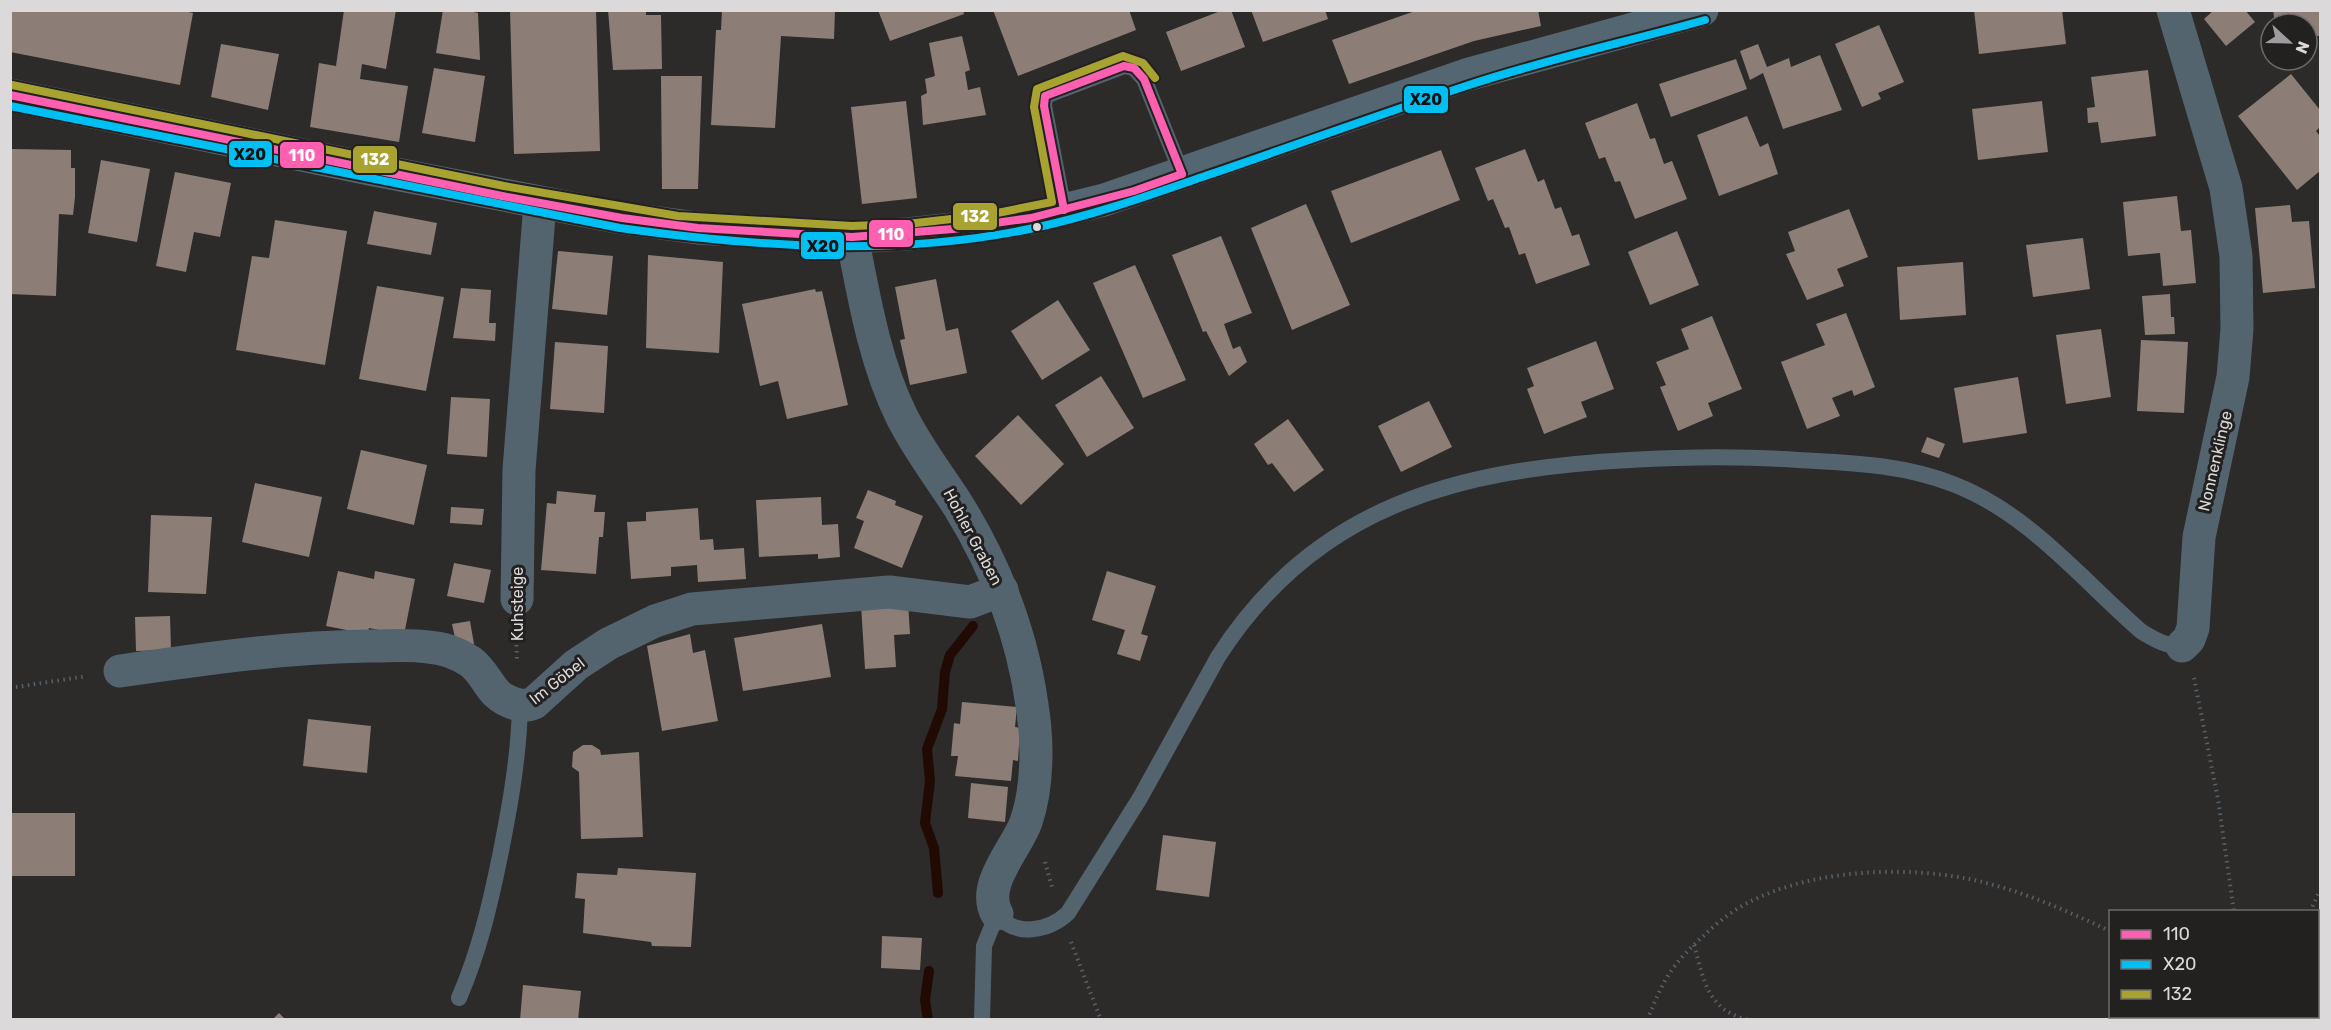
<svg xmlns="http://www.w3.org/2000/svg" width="2331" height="1030" viewBox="0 0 2331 1030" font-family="Rubik,sans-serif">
<rect width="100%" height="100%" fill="#2c2b2a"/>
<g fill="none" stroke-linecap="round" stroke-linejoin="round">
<g stroke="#220a04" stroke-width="10">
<polyline points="938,893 934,848 925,823 930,781 927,749 942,709 945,672 950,655 973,626"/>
<polyline points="928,1020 925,1000 929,971"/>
</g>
</g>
<g fill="#8c7e76">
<polygon points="10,10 178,10 193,13 180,85 10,52"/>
<polygon points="344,10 396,10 386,69 362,64 360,79 408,86 399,142 310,127 319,63 336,66"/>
<polygon points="443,10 464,10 478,13 480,60 436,53"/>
<polygon points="510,10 596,10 600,151 514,154"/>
<polygon points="608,10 646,10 646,15 661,15 662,69 613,70"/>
<polygon points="722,10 835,10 834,39 781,36 775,128 711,125 716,30 721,30"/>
<polygon points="878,10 963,10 964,14 890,41"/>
<polygon points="993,10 1129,10 1136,30 1018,76"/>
<polygon points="1223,10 1231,10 1245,47 1181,71 1166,32"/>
<polygon points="1251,10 1325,10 1328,19 1263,42"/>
<polygon points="1418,10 1538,10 1541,26 1474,41 1349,84 1332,40"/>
<polygon points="1974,10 2062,10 2066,44 1979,54"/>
<polygon points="2214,10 2245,10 2255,22 2226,46 2204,19"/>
<polygon points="2273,10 2320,10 2320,36 2307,36 2307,24 2275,23"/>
<polygon points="1879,25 1904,82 1878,93 1881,99 1862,107 1835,44"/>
<polygon points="962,36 970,70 965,72 968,90 980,87 986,115 923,125 921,96 927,93 925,79 935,76 929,43"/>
<polygon points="221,44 279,54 268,110 211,97"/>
<polygon points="1758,44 1767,67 1789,58 1791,67 1820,55 1842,110 1783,129 1763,73 1750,80 1740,51"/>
<polygon points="1736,59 1747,89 1671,117 1659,84"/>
<polygon points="434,68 485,76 475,142 422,133"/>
<polygon points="2148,70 2156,136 2101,143 2098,122 2088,123 2087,108 2095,107 2091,77"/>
<polygon points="2291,74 2320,110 2320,127 2316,131 2320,136 2320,171 2297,190 2238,116"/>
<polygon points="661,76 702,76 698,189 662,189"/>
<polygon points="906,101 917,198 862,204 851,107"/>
<polygon points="2042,101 2048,152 1978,160 1972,109"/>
<polygon points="1637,103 1650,139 1655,138 1664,164 1672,161 1687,199 1635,219 1620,181 1615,182 1605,157 1599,159 1585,123"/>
<polygon points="1747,116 1760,147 1768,143 1778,174 1719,196 1697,135"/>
<polygon points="12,149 71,150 71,168 75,168 75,197 73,215 59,214 56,296 10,294"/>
<polygon points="1525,149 1538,182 1544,179 1555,209 1561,207 1572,236 1579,234 1590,265 1536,284 1525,253 1519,255 1509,227 1505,228 1493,199 1488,201 1475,168"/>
<polygon points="1441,150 1460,200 1351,243 1331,191"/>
<polygon points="101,160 150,169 137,242 88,233"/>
<polygon points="175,172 231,183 220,237 194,232 186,272 156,266"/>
<polygon points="2177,196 2181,231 2191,230 2196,283 2163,286 2160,253 2128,256 2123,202"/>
<polygon points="1306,204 1350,305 1292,330 1251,228"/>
<polygon points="2290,205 2292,222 2309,221 2315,288 2263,293 2255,208"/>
<polygon points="1849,209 1868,257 1837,269 1844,286 1807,300 1786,254 1795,251 1788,232"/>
<polygon points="374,211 437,223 431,255 367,244"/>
<polygon points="275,220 347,231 325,365 236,350 252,256 269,258"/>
<polygon points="1677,231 1699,285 1650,305 1628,252"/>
<polygon points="1221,236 1252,313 1224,324 1233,349 1240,346 1247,362 1229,376 1206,331 1203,332 1172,255"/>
<polygon points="2083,238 2090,289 2033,297 2026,245"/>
<polygon points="558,251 613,256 607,315 552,309"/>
<polygon points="648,255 723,262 719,353 646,348"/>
<polygon points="1963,262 1966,315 1900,320 1897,267"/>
<polygon points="1135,265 1186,380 1143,398 1093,283"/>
<polygon points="936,279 946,331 958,328 967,373 910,385 900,340 905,339 895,287"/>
<polygon points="377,286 444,297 426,391 359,379"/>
<polygon points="461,288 491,290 489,323 496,323 495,341 453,338"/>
<polygon points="815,289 816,292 822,291 848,405 787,419 778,381 760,386 742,304"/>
<polygon points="2170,294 2171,317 2174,317 2175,334 2145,335 2142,296"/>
<polygon points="1058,300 1090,350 1042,380 1011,331"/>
<polygon points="1846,313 1875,387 1854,396 1852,390 1832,398 1840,416 1807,429 1781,362 1825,345 1816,324"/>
<polygon points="1712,316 1742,389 1708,403 1713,416 1678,431 1660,387 1666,385 1656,362 1689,349 1681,329"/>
<polygon points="2101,329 2111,397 2066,404 2056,335"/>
<polygon points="2141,340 2188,342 2184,413 2137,411"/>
<polygon points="1596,341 1614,389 1581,402 1587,417 1544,434 1527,389 1534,386 1527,368"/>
<polygon points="555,342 608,346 604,413 550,409"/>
<polygon points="1101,376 1134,428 1087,457 1055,405"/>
<polygon points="2018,377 2027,433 1963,443 1954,388"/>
<polygon points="451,397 490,399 487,457 447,454"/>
<polygon points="1429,401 1452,447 1401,472 1378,426"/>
<polygon points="1018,415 1064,464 1021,505 975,456"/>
<polygon points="1288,419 1324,470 1294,492 1272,463 1268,465 1254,444"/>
<polygon points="1927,437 1945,444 1939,458 1921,452"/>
<polygon points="361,450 427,465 414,525 347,509"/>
<polygon points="255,483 322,497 309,557 242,542"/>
<polygon points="868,490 896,501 895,505 923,516 902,568 854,548 864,521 856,518"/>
<polygon points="557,491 596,495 594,512 605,512 603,537 599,537 596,574 541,570 547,503 556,504"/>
<polygon points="821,497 822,525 838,524 840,557 818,559 818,554 759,557 756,500"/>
<polygon points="451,507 484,509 482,525 450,523"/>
<polygon points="698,508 700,540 713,539 714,550 744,548 746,579 698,582 697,565 671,567 671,576 631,579 627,522 646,521 646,512"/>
<polygon points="151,515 212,517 206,594 148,592"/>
<polygon points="454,563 491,570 484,603 447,596"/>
<polygon points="338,571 374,579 375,571 415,579 404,635 369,628 367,634 326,626"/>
<polygon points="1107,571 1156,586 1141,634 1148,636 1140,661 1117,654 1125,630 1092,620"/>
<polygon points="908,602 910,634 894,635 896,667 865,669 861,605"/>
<polygon points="170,616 171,650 136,651 135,617"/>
<polygon points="470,621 474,644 457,647 452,624"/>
<polygon points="822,624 831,677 743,691 734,638"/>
<polygon points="690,634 693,653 705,650 718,721 662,731 647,646"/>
<polygon points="962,702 1017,707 1015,727 1020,728 1018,761 1013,760 1011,781 955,776 958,756 951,756 954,723 960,724"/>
<polygon points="308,719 371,726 367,773 303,766"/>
<polygon points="583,745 592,745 600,750 601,755 639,752 643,837 581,839 579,772 572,767 573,752"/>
<polygon points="971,783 1008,787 1005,822 968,818"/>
<rect x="10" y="813" width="65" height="63"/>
<polygon points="1163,835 1216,842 1209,897 1156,890"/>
<polygon points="618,868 696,873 691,947 652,946 651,942 583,933 585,899 575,898 577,873 617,875"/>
<polygon points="882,936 922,938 920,970 881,968"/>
<polygon points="523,985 581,991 578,1020 520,1020"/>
<polygon points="279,1013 286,1020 272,1020"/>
</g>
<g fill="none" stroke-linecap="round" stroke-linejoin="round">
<g stroke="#586168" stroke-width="4" stroke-dasharray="1.5 4.5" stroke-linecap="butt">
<polyline points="516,633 517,661"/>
<polyline points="2194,678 2218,799 2234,912"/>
<polyline points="10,688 87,676"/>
<polyline points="1045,862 1052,887"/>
<polyline points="2310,912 2320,890"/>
<polyline points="1071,942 1101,1020"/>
<path d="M1694,945C1704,981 1708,1011 1749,1020"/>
<polyline points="2215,1016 2218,1020"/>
<path d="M1647,1020C1654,1004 1660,988 1669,974C1677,962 1688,950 1699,940C1712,928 1726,915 1742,906C1805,870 1899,865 1969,879C2018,889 2065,910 2110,931"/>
<polyline points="2236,1020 2237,1016"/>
<polyline points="2248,1020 2250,1016"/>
</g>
<g stroke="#54646f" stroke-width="16">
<polyline points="1064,210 1044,106 1045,96 1124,66 1134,68 1144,79 1182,174"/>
<path d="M459,998C479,952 490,905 500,856C510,806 519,756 520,705"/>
<path d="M982,1020L984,946L997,914C1014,938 1049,931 1068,913L1140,798L1218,657C1315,505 1459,469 1630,460C1681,457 1731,456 1782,459C1841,463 1896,462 1953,484C2029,513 2082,580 2142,632C2154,639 2167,647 2182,646"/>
</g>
<g stroke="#54646f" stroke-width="33">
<polyline points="2173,10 2226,188 2236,256 2237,329 2233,377 2199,537 2193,628 2189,639 2182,646"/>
<path d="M852,237C864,296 874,360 901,415C917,448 940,477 959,507C997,569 1022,634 1032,705C1038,742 1038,787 1026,822C1017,848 980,885 997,914"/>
<polyline points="517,599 519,470 540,203"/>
<path d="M120,671C203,659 286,647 369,646C389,646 409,644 428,647C443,648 459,654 471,662C490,677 488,696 516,704C523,706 528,706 534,703L576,665L608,644L655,621L692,609L889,592L970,602L1002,590"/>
</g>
<polyline stroke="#546671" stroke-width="33" points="10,95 370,169 622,218 698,228 852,237 908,234 989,225 1031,218 1104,200 1466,75 1702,10"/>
<defs>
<g id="bus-1">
<polyline points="10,95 502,196 622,218 698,228 852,237 953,229 1031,218 1134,191 1182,174"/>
<polyline points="1064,210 1044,106 1045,96 1124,66 1134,68 1144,79 1182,174"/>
</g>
<path id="bus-2" d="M10,106L620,228C757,247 898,257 1034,228C1095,215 1153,194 1211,174C1296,145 1381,114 1466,86C1544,60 1626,42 1705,20"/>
<polyline id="bus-3" points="12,85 504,186 678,216 852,226 907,224 987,215 1052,202 1034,107 1037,89 1123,56 1143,63 1155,78"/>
</defs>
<use href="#bus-1" stroke="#232120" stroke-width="12"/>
<use href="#bus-2" stroke="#232120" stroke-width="12"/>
<use href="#bus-3" stroke="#232120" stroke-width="12"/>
<use href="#bus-1" stroke="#fd60b1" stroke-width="8"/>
<use href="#bus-2" stroke="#00bff3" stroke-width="8"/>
<use href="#bus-3" stroke="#a8a331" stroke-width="8"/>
</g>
<circle fill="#dbd9d9" stroke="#232120" stroke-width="2" cx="1037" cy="227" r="5"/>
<g text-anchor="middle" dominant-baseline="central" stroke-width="6" stroke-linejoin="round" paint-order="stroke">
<g font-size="16" fill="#dbd9d9" stroke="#232120">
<text transform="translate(2215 461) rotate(-77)">Nonnenklinge</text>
<text transform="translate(973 537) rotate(62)">Hohler Graben</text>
<text transform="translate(517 604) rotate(-90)">Kuhsteige</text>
<text transform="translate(557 681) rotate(-38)">Im Göbel</text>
</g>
</g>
<g stroke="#232120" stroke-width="2">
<rect x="1403" y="85" width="46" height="29" rx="6" fill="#00bff3"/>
<rect x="228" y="140" width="45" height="28" rx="6" fill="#00bff3"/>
<rect x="279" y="141" width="46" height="28" rx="6" fill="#fd60b1"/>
<rect x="352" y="145" width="46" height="29" rx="6" fill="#a8a331"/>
<rect x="952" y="202" width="46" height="29" rx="6" fill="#a8a331"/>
<rect x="868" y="219" width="46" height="29" rx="6" fill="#fd60b1"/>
<rect x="800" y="231" width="45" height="29" rx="6" fill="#00bff3"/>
</g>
<g font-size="16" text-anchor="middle" font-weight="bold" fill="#fff">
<text x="302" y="161">110</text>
<text x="375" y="165">132</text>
<text x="975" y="222">132</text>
<text x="891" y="240">110</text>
</g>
<g font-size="16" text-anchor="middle" font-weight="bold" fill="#111">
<text x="1426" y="105">X20</text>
<text x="250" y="160">X20</text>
<text x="823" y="252">X20</text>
</g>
<rect width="2331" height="1030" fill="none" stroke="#dbd9d9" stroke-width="24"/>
<rect x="2109" y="910" width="210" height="108" fill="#232120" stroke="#6d6b6a" stroke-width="1.5"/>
<rect x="2121" y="930" width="30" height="9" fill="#fd60b1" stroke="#6d6b6a" stroke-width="1.5"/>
<text x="2163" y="940" font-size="18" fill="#dbd9d9">110</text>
<rect x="2121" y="960" width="30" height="9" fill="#00bff3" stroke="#6d6b6a" stroke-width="1.5"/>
<text x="2163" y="970" font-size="18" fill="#dbd9d9">X20</text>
<rect x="2121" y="990" width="30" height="9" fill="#a8a331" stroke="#6d6b6a" stroke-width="1.5"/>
<text x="2163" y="1000" font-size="18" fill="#dbd9d9">132</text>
<g transform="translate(2289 42) rotate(112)"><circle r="28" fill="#232120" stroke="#6d6b6a" stroke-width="1.5"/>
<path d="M0-4.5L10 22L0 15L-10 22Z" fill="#9e9c9c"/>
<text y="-9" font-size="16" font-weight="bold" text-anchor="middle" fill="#dbd9d9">N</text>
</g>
</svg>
